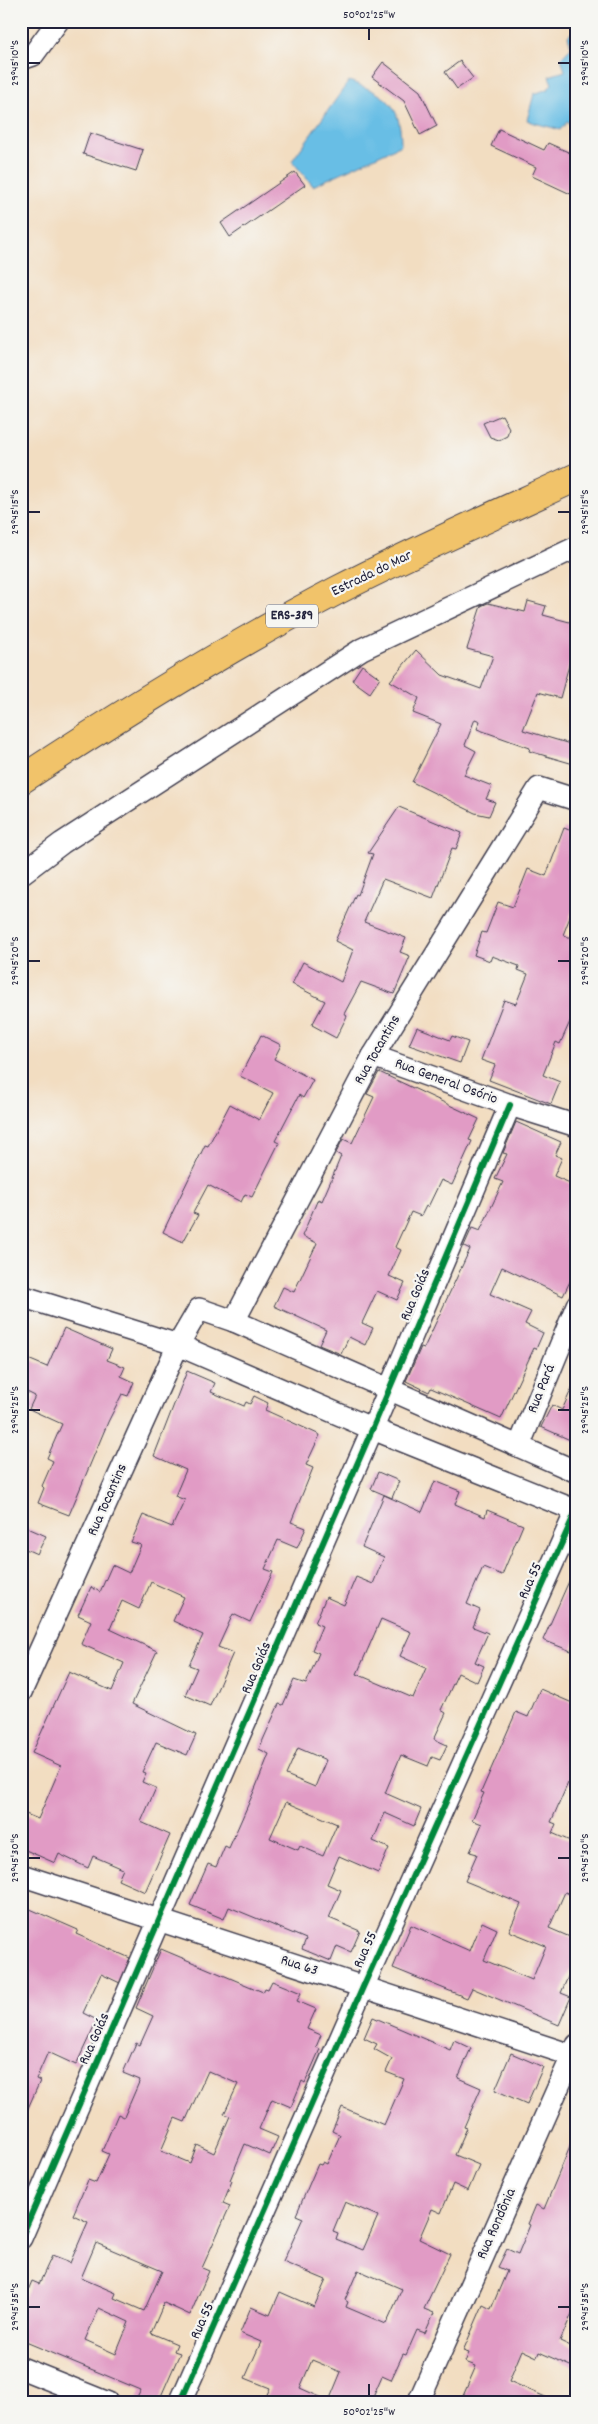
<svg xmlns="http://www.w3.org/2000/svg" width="598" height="2424" viewBox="0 0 598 2424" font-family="Dekko,sans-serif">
<rect width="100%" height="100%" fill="#f6f6f2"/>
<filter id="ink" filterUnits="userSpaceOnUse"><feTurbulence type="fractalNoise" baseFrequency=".02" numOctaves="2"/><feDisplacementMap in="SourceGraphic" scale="10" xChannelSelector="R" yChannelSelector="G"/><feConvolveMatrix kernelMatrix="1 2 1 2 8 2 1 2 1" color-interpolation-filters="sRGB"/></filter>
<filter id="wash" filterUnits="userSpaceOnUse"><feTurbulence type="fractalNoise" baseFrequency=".0096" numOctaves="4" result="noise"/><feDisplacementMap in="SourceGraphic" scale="20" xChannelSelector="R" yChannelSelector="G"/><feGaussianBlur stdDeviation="1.12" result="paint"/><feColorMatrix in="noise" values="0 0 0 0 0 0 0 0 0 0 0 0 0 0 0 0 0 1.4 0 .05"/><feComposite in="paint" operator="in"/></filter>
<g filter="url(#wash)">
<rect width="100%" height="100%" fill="#f2ddc1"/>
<g fill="#68bee5" stroke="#457090">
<path d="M577,21V136L573,133L568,121L560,130C549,126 537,125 527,120L534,94L548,89L552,84L549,76L565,71L561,58L571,48L568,36L576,29Z"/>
<path d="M349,81C386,95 401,102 401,145L313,186L292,161Z"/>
</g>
<g id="blocks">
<g fill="#e19bc5" fill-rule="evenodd">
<polygon points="460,61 473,78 457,89 445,72"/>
<polygon points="383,62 420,91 437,126 420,135 404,101 372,77"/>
<polygon points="499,129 544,150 548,143 577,156 577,197 532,176 536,167 491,146"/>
<polygon points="90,133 143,150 136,171 83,154"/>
<polygon points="295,172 305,185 230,237 221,223"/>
<polygon points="502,415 509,428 507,436 499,440 490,437 483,423"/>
<polygon points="528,601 546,606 543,615 577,624 577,656 572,654 560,698 538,692 523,730 577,746 577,765 529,751 530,748 477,729 480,721 475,719 465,745 476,751 464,775 492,786 486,799 495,802 489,816 475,813 412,782 441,724 413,713 419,698 390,681 416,650 442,675 481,689 493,656 467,649 481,606 488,603 525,612"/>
<polygon points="362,665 380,678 370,693 352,680"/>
<polygon points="399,807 462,833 456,849 452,848 433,898 383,879 364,922 406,938 400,952 410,956 394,994 361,982 344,1014 347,1016 336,1038 312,1025 325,1001 292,984 303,962 341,982 353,950 335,941 356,894 358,895 373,854 368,853"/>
<polygon points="564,828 577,833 577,899 563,935 577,940 577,1016 573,1015 560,1044 556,1042 543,1075 560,1082 551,1104 489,1080 495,1065 481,1060 504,1000 516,1004 528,974 518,970 519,966 492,956 490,961 474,955 482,932 486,933 498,902 513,907 528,869 546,876"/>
<polygon points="417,1027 450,1040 452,1036 468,1042 460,1063 409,1045"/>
<polygon points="261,1035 281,1045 274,1059 313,1080 303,1098 299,1095 275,1141 279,1143 252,1197 245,1194 241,1202 208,1185 193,1213 198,1215 183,1242 163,1232 205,1145 208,1146 230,1104 259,1120 273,1093 240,1076"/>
<polygon points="379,1072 479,1119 469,1140 472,1141 452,1185 441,1180 428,1207 426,1206 421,1216 411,1212 395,1247 401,1250 389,1276 405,1283 397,1300 377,1291 362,1323 373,1328 365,1345 349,1337 341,1354 319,1345 326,1330 274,1306 283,1287 294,1292 317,1243 302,1236 318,1199 322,1201 332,1178 341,1156 336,1153 343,1139 352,1143 374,1097 367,1094"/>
<polygon points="516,1122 561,1142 555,1155 562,1158 554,1176 577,1186 577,1267 563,1296 502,1267 490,1294 531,1312 525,1324 543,1333 536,1349 534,1348 501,1419 431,1388 429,1392 406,1381 421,1347 424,1348 470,1249 464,1246 472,1228 480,1231 503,1182 495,1179 507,1154 503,1153"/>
<polygon points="64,1328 112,1349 107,1360 125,1367 121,1376 134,1382 128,1396 122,1394 108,1422 69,1515 38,1503 44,1488 42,1486 53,1461 47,1458 62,1424 29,1409 35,1396 21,1389 21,1356 47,1367"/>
<polygon points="187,1371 215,1383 211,1392 244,1406 246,1402 250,1404 254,1396 268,1403 265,1410 320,1435 306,1465 313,1468 291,1522 306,1528 297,1548 278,1540 265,1569 273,1572 250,1622 233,1614 218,1647 233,1653 210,1706 185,1695 197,1668 189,1665 203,1635 173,1621 184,1597 151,1582 139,1609 122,1601 110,1629 157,1651 132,1704 196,1735 187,1755 156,1742 142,1772 146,1773 142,1782 156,1788 141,1822 170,1835 145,1892 118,1880 123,1869 93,1856 88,1868 59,1854 55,1863 21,1848 21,1812 38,1819 61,1766 32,1753 69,1672 112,1691 124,1663 81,1644 91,1621 78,1615 91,1587 100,1592 112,1565 129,1573 141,1545 131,1542 143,1515 172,1527 185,1500 175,1496 186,1470 154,1456"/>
<polygon points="577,1377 577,1443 541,1427 552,1405 562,1410"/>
<polygon points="378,1472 399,1481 392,1498 371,1489"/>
<path d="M435,1481L460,1491L455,1504L485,1517L487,1510L523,1525L502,1575L483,1567L467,1604L480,1610L473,1627L488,1633L475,1662L484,1666L477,1682L458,1673L441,1710L446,1713L434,1739L447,1745L440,1760L432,1757L428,1766L401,1755L385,1793L421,1809L414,1826L385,1813L373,1841L389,1848L378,1873L339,1856L327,1884L341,1890L329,1918L360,1931L351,1952L337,1946L331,1961L302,1949L306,1939L263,1921L229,1907L224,1919L190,1905L208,1864L216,1867L225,1846L229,1848L255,1789L269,1754L259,1749L279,1704L283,1705L294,1680L306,1684L319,1653L312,1650L322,1626L315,1623L326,1597L344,1605L356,1577L373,1584L384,1557L362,1547L384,1495L422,1512ZM381,1619L411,1632L400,1656L426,1668L413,1698L357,1674ZM298,1748L326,1760L315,1787L286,1775ZM286,1802L337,1824L323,1856L300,1846L298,1850L270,1838Z"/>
<polygon points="21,1525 46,1536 37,1554 21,1547"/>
<polygon points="577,1563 577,1637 571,1651 543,1640"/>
<polygon points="540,1689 577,1705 577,1787 568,1783 551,1822 556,1824 552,1833 577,1844 577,1897 565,1892 549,1928 577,1940 577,1956 561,1993 571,1997 559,2025 472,1988 467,1998 393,1968 411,1925 470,1951 482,1922 497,1929 484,1960 532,1980 546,1946 509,1931 521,1904 465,1881 477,1854 470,1852 482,1824 472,1820 484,1793 481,1792 516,1712 528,1717"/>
<polygon points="21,1905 78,1930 76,1934 130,1958 120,1983 101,1974 83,2013 97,2020 76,2065 48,2052 36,2079 40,2081 21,2124"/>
<path d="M161,1949L263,1992L265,1988L268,1989L272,1981L301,1993L297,2001L316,2009L307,2029L321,2035L316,2047L320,2049L305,2083L302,2081L291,2107L272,2099L259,2129L278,2137L270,2155L245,2144L230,2180L232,2181L223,2203L230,2206L202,2268L209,2271L190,2315L164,2303L151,2333L177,2344L174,2351L180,2353L158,2403H149L137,2398L141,2390L21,2340V2307L32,2281L39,2284L52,2256L70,2263L88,2222L73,2215L88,2180L96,2183L109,2154L102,2151L118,2114L124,2117L140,2080L123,2073L136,2043L140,2045L153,2016L136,2008ZM208,2071L238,2084L224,2114L230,2116L214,2153L197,2145L190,2163L161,2151L175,2118L185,2122ZM96,2243L162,2271L144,2311L114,2298L116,2293L81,2278ZM99,2308L129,2322L116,2354L85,2340Z"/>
<path d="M373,2017L450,2050L454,2040L471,2048L458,2078L481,2088L464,2127L467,2128L455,2155L479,2165L468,2191L453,2184L441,2213L432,2209L419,2239L450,2254L424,2309L434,2313L425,2333L417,2330L406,2355L403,2354L391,2380L382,2376L370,2403H263L270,2388L245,2378L261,2342L240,2333L251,2307L270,2315L280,2292L314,2307L326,2280L283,2262L303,2218L296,2215L318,2164L321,2165L323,2162L327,2164L340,2135L332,2131L342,2107L384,2125L404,2079L386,2072L392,2059L374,2049L377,2044L364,2038ZM345,2202L378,2216L363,2250L336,2239L338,2233L333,2231ZM358,2270L402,2289L386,2324L346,2307L348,2302L345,2300ZM312,2360L341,2372L329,2401L300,2388Z"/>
<polygon points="511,2053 543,2067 527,2104 495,2090"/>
<polygon points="577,2130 577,2302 560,2341 577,2349 577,2369 539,2352 537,2357 522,2350 509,2381 559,2403 460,2403 476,2366 465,2362 469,2353 463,2351 483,2305 491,2309 507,2271 498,2267 507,2249 518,2254 530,2225 528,2224 536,2205 544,2209"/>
</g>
</g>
</g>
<g filter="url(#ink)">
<use href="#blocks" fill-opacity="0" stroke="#413e4f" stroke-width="1"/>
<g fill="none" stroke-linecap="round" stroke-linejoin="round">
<defs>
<g id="minor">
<polyline points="21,59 33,55 58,21"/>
<polyline points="21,874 62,843 362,649 577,547"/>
<polyline points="373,1056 510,1105 577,1126"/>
<polyline points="21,1296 178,1345 373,1429 577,1511"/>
<polyline points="234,1321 373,1056 539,788 577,800"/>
<polyline points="519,1446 577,1305"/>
<polyline points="21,1692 178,1345 199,1309 234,1321 577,1472"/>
<polyline points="21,1875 577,2057"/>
<path d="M21,2238C187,1862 350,1484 510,1105"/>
<polyline points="21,2368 108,2403"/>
<polyline points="180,2403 363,1987 577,1509"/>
<polyline points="418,2403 577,2045"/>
</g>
<path id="major" d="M21,780C124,712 229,647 338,590C416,550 497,514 577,477"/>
</defs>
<use href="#minor" stroke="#413e4f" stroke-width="24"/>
<use href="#major" stroke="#413e4f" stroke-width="30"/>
<use href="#minor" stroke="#fff" stroke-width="21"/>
<use href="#major" stroke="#f1c36a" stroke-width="28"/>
<defs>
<g id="cycleway">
<path d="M21,2238C187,1862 350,1484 510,1105"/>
<polyline points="180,2403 363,1987 577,1509"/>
</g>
</defs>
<use href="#cycleway" stroke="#f6f6f2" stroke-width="9"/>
<use href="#cycleway" stroke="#00873e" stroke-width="6"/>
</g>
</g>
<path fill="none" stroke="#22223b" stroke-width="2" d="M369,28V40M28,63H40M558,63H570M28,512H40M558,512H570M28,961H40M558,961H570M28,1410H40M558,1410H570M28,1858H40M558,1858H570M28,2307H40M558,2307H570M369,2384V2396"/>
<g text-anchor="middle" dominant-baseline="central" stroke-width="4.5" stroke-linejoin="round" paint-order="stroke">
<rect fill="#f6f6f2" stroke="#626272" stroke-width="1" x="266" y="604.5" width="52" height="23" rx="4"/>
<g font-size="14" font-weight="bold" fill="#22223b">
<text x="292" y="616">ERS-389</text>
</g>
<g font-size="15" fill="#22223b" stroke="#f6f6f2">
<text transform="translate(372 574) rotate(-26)">Estrada do Mar</text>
<text transform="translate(378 1050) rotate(-60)">Rua Tocantins</text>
<text transform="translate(446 1082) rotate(20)">Rua General Osório</text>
<text transform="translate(416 1295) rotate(-67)">Rua Goiás</text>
<text transform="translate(542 1389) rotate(-68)">Rua Pará</text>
<text transform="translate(108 1500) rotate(-66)">Rua Tocantins</text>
<text transform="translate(531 1581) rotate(-66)">Rua 55</text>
<text transform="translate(257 1668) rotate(-67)">Rua Goiás</text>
<text transform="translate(366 1950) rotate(-66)">Rua 55</text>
<text transform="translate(299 1966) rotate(18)">Rua 63</text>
<text transform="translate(95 2039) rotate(-66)">Rua Goiás</text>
<text transform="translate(497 2224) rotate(-66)">Rua Rondônia</text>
<text transform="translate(203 2321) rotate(-66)">Rua 55</text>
</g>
</g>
<rect width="598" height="2424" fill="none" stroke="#f6f6f2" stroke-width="55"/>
<rect x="28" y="28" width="542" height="2368" fill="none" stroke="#22223b" stroke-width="2"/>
<g font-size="12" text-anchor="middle" fill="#22223b">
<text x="369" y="18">50°02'25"W</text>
<text transform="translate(14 63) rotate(-90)" y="4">29°45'10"S</text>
<text transform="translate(584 63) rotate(-90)" y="4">29°45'10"S</text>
<text transform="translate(14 512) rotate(-90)" y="4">29°45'15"S</text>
<text transform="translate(584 512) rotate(-90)" y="4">29°45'15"S</text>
<text transform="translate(14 961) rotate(-90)" y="4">29°45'20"S</text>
<text transform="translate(584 961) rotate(-90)" y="4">29°45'20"S</text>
<text transform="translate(14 1410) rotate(-90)" y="4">29°45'25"S</text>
<text transform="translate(584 1410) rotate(-90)" y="4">29°45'25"S</text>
<text transform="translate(14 1858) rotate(-90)" y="4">29°45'30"S</text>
<text transform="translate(584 1858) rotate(-90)" y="4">29°45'30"S</text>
<text transform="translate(14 2307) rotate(-90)" y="4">29°45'35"S</text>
<text transform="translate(584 2307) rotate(-90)" y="4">29°45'35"S</text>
<text x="369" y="2415">50°02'25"W</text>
</g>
</svg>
